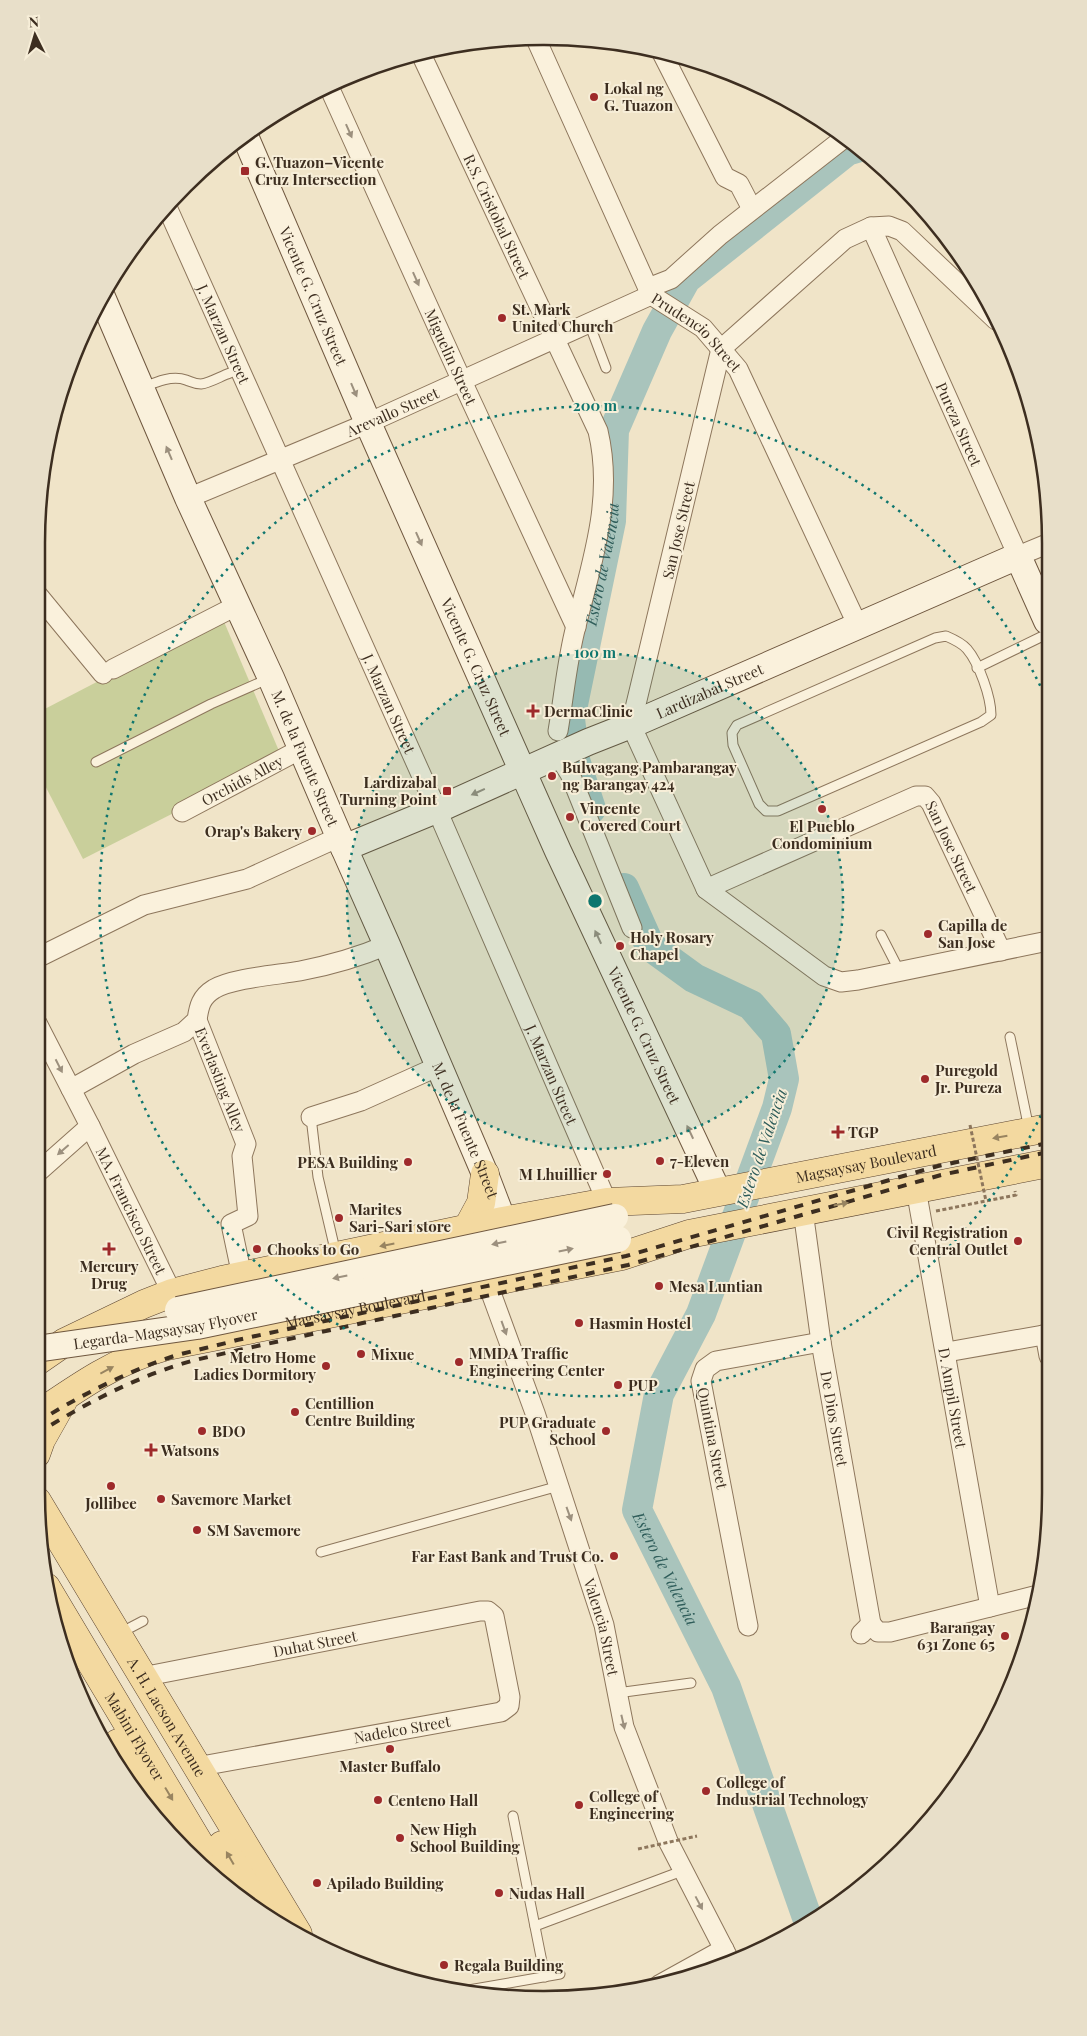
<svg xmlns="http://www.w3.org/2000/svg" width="1087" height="2036" viewBox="0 0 1087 2036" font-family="'Playfair Display',serif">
<rect width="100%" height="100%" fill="#f0e4c8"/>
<polygon fill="#c9cf9b" points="222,617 282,758 83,859 37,770 37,713"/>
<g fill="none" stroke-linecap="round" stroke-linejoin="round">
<g stroke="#a9c4bc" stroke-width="30">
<path id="s1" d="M591,809L575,760L570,719L611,521L614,430L657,331L686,279L847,151L857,148"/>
<path id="s2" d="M624,888L650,946L694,978L751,1005L776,1034L784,1079L777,1108L701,1314L659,1394L637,1510L726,1687L809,1923"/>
</g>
<defs>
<g id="lane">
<polyline points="88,320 107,313"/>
<polyline points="589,323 606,368"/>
<path d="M144,387C156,382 172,375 186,380C192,382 194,384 201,384C210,383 221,376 230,373"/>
<path d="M946,636C953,639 962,643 967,649C979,663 991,697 991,715L981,722L778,811H766L759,804L733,745L732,733L737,725L935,638Z"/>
<polyline points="977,668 1047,634"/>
<polyline points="96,762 211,704 270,678"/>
<polyline points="881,935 900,972"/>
<polyline points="1010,1037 1029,1129"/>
<polyline points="311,1117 318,1177 336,1254"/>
<polyline points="321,1552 559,1486"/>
<polyline points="120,1633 143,1621"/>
<polyline points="60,1642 61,1641"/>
<polyline points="617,1693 691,1683"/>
<polyline points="513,1816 545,1977"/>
<polyline points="535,1926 682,1871"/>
<polyline points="463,1991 560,1974"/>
</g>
<g id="street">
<path id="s3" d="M536,39L651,295L703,328L738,369L858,626"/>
<polyline points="661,51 725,177 739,184 752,209"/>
<path id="s4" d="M421,54L598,431C614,499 592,561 576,626C567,660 564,696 558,731"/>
<path id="s5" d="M329,87L461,379L576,627"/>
<path id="s6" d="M167,207L437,810L607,1202"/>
<path id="s7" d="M871,227L1018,556L1047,544"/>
<polyline points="648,288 671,279 720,235 843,139"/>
<polyline points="996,320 902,231 889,226 871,227 845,239 721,349 631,725 706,889 824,976 841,982 858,980 1048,941"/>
<path id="s8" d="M188,498L368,423L651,295"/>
<polyline points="37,594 103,674"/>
<polyline points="113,669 238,605"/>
<polyline points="558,755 570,774 632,928"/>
<path id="s9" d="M182,812L301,749"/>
<path id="s10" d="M706,889L916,796H925L931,803L1001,951"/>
<polyline points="37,958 144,905 247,879 339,837"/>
<path id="s11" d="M197,1020L246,1144L242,1156L248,1216L231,1224L242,1276"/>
<path id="s12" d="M37,1023L90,1126L172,1293"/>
<path d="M71,1089L134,1054L184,1032L197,1020C199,1006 201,997 214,989C233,978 277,975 300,971C331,965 359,957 387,945"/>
<polyline points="311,1117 361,1101 439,1066"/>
<polyline points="37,1173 90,1126"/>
<path id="s13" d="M916,1189L990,1607"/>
<path id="s14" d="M803,1211L821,1342L871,1624"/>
<path id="s15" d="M487,1282L535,1413L604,1625L624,1727L668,1841L731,1963"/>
<polyline points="1045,1334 1049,1356"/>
<polyline points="947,1352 1049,1334"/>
<polyline points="748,1626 701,1381 705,1369 716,1361 821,1342"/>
<polyline points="861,1634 871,1624 878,1632 890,1632 1038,1595"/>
<path id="s16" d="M142,1677L480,1611H488L494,1616L510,1697L509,1706L501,1712L196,1767"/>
<polyline points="659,1985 724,1949"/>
</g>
<g id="secondary">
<path id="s17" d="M245,136L368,423L558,851L718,1192"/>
<path id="s18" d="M102,297L188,498L271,678L344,848L387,945L485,1174L503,1221"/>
<path id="s19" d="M344,848L448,805L588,742L631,725L1018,556L1047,621"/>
</g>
<g id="primary">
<polyline points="467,1229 481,1203 485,1174"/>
<path id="s20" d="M36,1362L65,1342L144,1304L172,1293L222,1280L503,1221L607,1202L683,1199L1048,1128"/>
<path id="s21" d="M36,1416C78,1387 118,1359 167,1346L622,1256L689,1234L1049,1163"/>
<polyline points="36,1454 41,1440 63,1401"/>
<path id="s22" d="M37,1501L298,1934"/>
<path id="s23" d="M46,1587L224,1885"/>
<polyline points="118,1743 164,1826"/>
<polyline points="222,1845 263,1915"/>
</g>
</defs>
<use href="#lane" stroke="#8d765c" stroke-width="11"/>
<use href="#street" stroke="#8d765c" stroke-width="21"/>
<use href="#secondary" stroke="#6f573f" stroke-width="28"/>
<use href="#primary" stroke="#5b4430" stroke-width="29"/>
<polyline stroke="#8d765c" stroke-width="3" stroke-dasharray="4 2.5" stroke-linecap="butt" points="936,1211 1016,1195 1015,1191"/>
<use href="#lane" stroke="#faf1dc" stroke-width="9"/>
<use href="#street" stroke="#faf1dc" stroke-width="19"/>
<use href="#secondary" stroke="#faf1dc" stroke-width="26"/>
<use href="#primary" stroke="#f3d9a0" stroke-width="28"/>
<g stroke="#3d2e20" stroke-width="4" stroke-dasharray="9 9" stroke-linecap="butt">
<path d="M36,1423C79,1396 126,1372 174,1356C195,1350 216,1346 237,1340L626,1256L938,1166L1048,1143"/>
<path d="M36,1434C80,1407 126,1382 175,1366C196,1359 218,1355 239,1350L628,1265L941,1175L1048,1152"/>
</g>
<defs>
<g id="secondary-bridge">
<polyline points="178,1310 615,1217"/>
<path id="s24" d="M36,1349L197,1326L618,1239"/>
</g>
</defs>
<use href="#secondary-bridge" stroke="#6f573f" stroke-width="28" stroke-linecap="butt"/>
<g stroke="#8d765c" stroke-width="3" stroke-dasharray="4 2.5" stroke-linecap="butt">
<polyline points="970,1125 986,1201"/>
<polyline points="638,1849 697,1836"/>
</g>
<use href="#secondary-bridge" stroke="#faf1dc" stroke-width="26"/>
</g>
<defs><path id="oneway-solid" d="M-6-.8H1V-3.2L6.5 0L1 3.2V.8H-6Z" transform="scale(1.25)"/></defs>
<g fill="#9c907e">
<use href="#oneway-solid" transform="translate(349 131) rotate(66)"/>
<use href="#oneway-solid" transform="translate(416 279) rotate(66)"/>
<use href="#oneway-solid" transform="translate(354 390) rotate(67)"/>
<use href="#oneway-solid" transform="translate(169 453) rotate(-113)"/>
<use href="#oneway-solid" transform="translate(419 539) rotate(66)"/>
<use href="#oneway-solid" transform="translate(478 792) rotate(156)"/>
<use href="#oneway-solid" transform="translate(598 937) rotate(-115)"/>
<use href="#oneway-solid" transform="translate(59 1066) rotate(63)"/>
<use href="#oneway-solid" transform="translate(690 1132) rotate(-115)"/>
<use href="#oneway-solid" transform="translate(63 1150) rotate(139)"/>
<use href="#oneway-solid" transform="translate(499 1243) rotate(168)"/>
<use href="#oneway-solid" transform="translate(566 1250) rotate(-12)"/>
<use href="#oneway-solid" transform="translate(340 1277) rotate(168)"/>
<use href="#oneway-solid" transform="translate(504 1328) rotate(70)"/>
<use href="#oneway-solid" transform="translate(569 1514) rotate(70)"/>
<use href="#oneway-solid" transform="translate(623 1722) rotate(77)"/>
<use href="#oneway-solid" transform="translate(699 1903) rotate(62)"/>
</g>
<g fill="#988460">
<use href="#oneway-solid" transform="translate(1000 1137) rotate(170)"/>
<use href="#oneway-solid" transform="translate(841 1204) rotate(-11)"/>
<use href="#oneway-solid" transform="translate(387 1245) rotate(169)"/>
<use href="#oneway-solid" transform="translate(107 1370) rotate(-28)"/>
<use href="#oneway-solid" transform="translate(169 1794) rotate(59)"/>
<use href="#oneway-solid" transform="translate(230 1858) rotate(-120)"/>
</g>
<circle cx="595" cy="901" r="248" fill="#0f766e" fill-opacity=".12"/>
<g fill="none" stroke="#0f766e" stroke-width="2.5" stroke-dasharray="2.5 5">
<circle cx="595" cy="901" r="248"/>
<path d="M1047 1102A495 495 0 1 1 1045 696"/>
</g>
<g fill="#9e2a2b" stroke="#f7eed8" stroke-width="2">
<circle cx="594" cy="97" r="5"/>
<rect x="240" y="166" width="10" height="10" rx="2.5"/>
<circle cx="502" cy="318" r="5"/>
<path d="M530.5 703.5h5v5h5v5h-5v5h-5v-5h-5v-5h5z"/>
<circle cx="552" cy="776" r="5"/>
<rect x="442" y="786" width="10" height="10" rx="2.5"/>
<circle cx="822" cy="809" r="5"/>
<circle cx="570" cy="817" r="5"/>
<circle cx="312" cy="831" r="5"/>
<circle cx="928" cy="934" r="5"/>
<circle cx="620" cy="946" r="5"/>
<circle cx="925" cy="1079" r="5"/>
<path d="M835.5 1124.5h5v5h5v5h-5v5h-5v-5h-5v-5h5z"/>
<circle cx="660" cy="1161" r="5"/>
<circle cx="408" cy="1162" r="5"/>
<circle cx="607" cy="1174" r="5"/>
<circle cx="339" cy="1218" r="5"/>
<circle cx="1018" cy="1241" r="5"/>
<path d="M106.5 1241.5h5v5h5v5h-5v5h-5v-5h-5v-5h5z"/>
<circle cx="257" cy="1249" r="5"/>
<circle cx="659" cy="1286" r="5"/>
<circle cx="579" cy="1323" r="5"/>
<circle cx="361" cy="1354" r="5"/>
<circle cx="459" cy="1362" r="5"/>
<circle cx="326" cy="1366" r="5"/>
<circle cx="618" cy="1385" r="5"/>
<circle cx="295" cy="1412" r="5"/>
<circle cx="202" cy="1431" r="5"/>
<circle cx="606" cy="1431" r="5"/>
<path d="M148.5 1442.5h5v5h5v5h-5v5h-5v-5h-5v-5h5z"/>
<circle cx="111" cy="1486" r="5"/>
<circle cx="161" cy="1499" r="5"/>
<circle cx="197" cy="1530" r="5"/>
<circle cx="614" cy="1556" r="5"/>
<circle cx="1005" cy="1636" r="5"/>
<circle cx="390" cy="1749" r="5"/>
<circle cx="706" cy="1791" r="5"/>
<circle cx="378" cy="1800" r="5"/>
<circle cx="579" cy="1805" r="5"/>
<circle cx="400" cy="1838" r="5"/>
<circle cx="317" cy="1883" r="5"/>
<circle cx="499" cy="1893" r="5"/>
<circle cx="444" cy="1965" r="5"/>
</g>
<g text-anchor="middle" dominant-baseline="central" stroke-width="4" stroke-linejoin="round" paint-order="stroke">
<g font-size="15" font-weight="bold" fill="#3d2e20" stroke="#f7eed8" text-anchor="start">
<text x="604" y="88">Lokal ng<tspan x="604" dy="17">G. Tuazon</tspan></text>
<text x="255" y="162">G. Tuazon–Vicente<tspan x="255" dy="17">Cruz Intersection</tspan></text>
<text x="512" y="309">St. Mark<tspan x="512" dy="17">United Church</tspan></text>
<text x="544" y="711">DermaClinic</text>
<text x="562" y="767">Bulwagang Pambarangay<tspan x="562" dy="17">ng Barangay 424</tspan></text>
<text x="437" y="782" text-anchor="end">Lardizabal<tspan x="437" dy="17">Turning Point</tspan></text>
<text x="580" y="808">Vincente<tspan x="580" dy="17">Covered Court</tspan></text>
<text x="822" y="826" text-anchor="middle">El Pueblo<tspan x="822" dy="17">Condominium</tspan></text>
<text x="302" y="831" text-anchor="end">Orap's Bakery</text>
<text x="938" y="925">Capilla de<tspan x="938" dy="17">San Jose</tspan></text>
<text x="630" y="937">Holy Rosary<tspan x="630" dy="17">Chapel</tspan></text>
<text x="935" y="1070">Puregold<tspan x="935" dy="17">Jr. Pureza</tspan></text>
<text x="848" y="1132">TGP</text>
<text x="670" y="1161">7-Eleven</text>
<text x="398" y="1162" text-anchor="end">PESA Building</text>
<text x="597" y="1174" text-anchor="end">M Lhuillier</text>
<text x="349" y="1209">Marites<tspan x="349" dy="17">Sari-Sari store</tspan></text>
<text x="1008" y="1232" text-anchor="end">Civil Registration<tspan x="1008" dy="17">Central Outlet</tspan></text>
<text x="267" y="1249">Chooks to Go</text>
<text x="109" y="1266" text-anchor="middle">Mercury<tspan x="109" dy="17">Drug</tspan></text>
<text x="669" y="1286">Mesa Luntian</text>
<text x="589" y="1323">Hasmin Hostel</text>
<text x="469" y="1353">MMDA Traffic<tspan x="469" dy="17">Engineering Center</tspan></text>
<text x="371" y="1354">Mixue</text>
<text x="316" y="1357" text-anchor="end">Metro Home<tspan x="316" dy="17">Ladies Dormitory</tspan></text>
<text x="628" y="1385">PUP</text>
<text x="305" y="1403">Centillion<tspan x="305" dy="17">Centre Building</tspan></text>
<text x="596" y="1422" text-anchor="end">PUP Graduate<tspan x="596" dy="17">School</tspan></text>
<text x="212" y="1431">BDO</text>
<text x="161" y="1450">Watsons</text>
<text x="171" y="1499">Savemore Market</text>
<text x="111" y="1503" text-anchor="middle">Jollibee</text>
<text x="207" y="1530">SM Savemore</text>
<text x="604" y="1556" text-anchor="end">Far East Bank and Trust Co.</text>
<text x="995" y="1627" text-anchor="end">Barangay<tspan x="995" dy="17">631 Zone 65</tspan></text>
<text x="390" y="1766" text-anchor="middle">Master Buffalo</text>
<text x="716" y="1782">College of<tspan x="716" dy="17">Industrial Technology</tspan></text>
<text x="589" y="1796">College of<tspan x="589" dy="17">Engineering</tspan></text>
<text x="388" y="1800">Centeno Hall</text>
<text x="410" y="1829">New High<tspan x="410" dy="17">School Building</tspan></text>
<text x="327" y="1883">Apilado Building</text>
<text x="509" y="1893">Nudas Hall</text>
<text x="454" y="1965">Regala Building</text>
</g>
<g font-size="15" fill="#3d2e20" stroke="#f7eed8">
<text stroke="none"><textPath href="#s4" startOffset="179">R.S. Cristobal Street</textPath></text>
<text stroke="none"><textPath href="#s17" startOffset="174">Vicente G. Cruz Street</textPath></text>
<text stroke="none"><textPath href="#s3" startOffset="340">Prudencio Street</textPath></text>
<text stroke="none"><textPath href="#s6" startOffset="139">J. Marzan Street</textPath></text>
<text stroke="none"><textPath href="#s5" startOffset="296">Miguelin Street</textPath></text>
<text stroke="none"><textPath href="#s8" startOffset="222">Arevallo Street</textPath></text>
<text stroke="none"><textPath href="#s7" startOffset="216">Pureza Street</textPath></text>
<text transform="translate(678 530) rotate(-77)">San Jose Street</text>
<text stroke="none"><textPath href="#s17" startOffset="579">Vicente G. Cruz Street</textPath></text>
<text stroke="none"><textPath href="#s19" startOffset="398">Lardizabal Street</textPath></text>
<text stroke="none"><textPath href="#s6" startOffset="544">J. Marzan Street</textPath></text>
<text stroke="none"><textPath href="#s18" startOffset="504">M. de la Fuente Street</textPath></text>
<text stroke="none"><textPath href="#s9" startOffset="68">Orchids Alley</textPath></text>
<text stroke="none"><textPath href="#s10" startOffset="296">San Jose Street</textPath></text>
<text stroke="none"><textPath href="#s17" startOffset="984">Vicente G. Cruz Street</textPath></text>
<text stroke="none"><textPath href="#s6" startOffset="949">J. Marzan Street</textPath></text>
<text stroke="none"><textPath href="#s11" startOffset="64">Everlasting Alley</textPath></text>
<text stroke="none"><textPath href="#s18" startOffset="909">M. de la Fuente Street</textPath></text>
<text stroke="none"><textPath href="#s20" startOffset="860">Magsaysay Boulevard</textPath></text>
<text stroke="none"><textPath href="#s12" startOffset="210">MA. Francisco Street</textPath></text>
<text stroke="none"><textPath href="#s21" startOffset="341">Magsaysay Boulevard</textPath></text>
<text stroke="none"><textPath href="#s24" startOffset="131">Legarda-Magsaysay Flyover</textPath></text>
<text stroke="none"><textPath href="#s13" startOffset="212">D. Ampil Street</textPath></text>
<text stroke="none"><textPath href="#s14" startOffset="210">De Dios Street</textPath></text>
<text transform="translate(713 1438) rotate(79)">Quintina Street</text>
<text stroke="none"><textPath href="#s15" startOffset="364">Valencia Street</textPath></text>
<text stroke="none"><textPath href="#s16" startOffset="176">Duhat Street</textPath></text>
<text stroke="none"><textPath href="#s22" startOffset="252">A. H. Lacson Avenue</textPath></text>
<text transform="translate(402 1729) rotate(-10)">Nadelco Street</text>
<text stroke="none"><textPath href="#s23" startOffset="174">Mabini Flyover</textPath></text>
</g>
<g font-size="16" font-style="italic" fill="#2f5d5a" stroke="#f7eed8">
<text stroke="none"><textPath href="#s1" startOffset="251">Estero de Valencia</textPath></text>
<text transform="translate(761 1148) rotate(-71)">Estero de Valencia</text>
<text stroke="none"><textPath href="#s2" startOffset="788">Estero de Valencia</textPath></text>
</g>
</g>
<path d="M0 0H1087V2036H0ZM543 45H544A498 498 0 0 1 1042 543V1493A498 498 0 0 1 544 1991H543A498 498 0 0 1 45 1493V543A498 498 0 0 1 543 45Z" fill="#e8dfc9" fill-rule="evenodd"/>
<path fill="none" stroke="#3d2e20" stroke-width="2.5" d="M543 45H544A498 498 0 0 1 1042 543V1493A498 498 0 0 1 544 1991H543A498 498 0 0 1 45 1493V543A498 498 0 0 1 543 45Z"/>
<circle cx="595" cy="901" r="8" fill="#0f766e" stroke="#f7eed8" stroke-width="2.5"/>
<g font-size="15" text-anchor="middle" font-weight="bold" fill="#0f766e" stroke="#f7eed8" stroke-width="4" stroke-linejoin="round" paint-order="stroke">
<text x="595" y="411">200 m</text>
<text x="595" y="658">100 m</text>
</g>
<g transform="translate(35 35) rotate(355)" stroke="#f7eed8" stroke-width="4" paint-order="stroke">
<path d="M0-4L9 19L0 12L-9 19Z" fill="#3d2e20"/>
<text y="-8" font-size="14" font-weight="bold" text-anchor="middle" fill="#3d2e20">N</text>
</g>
</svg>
